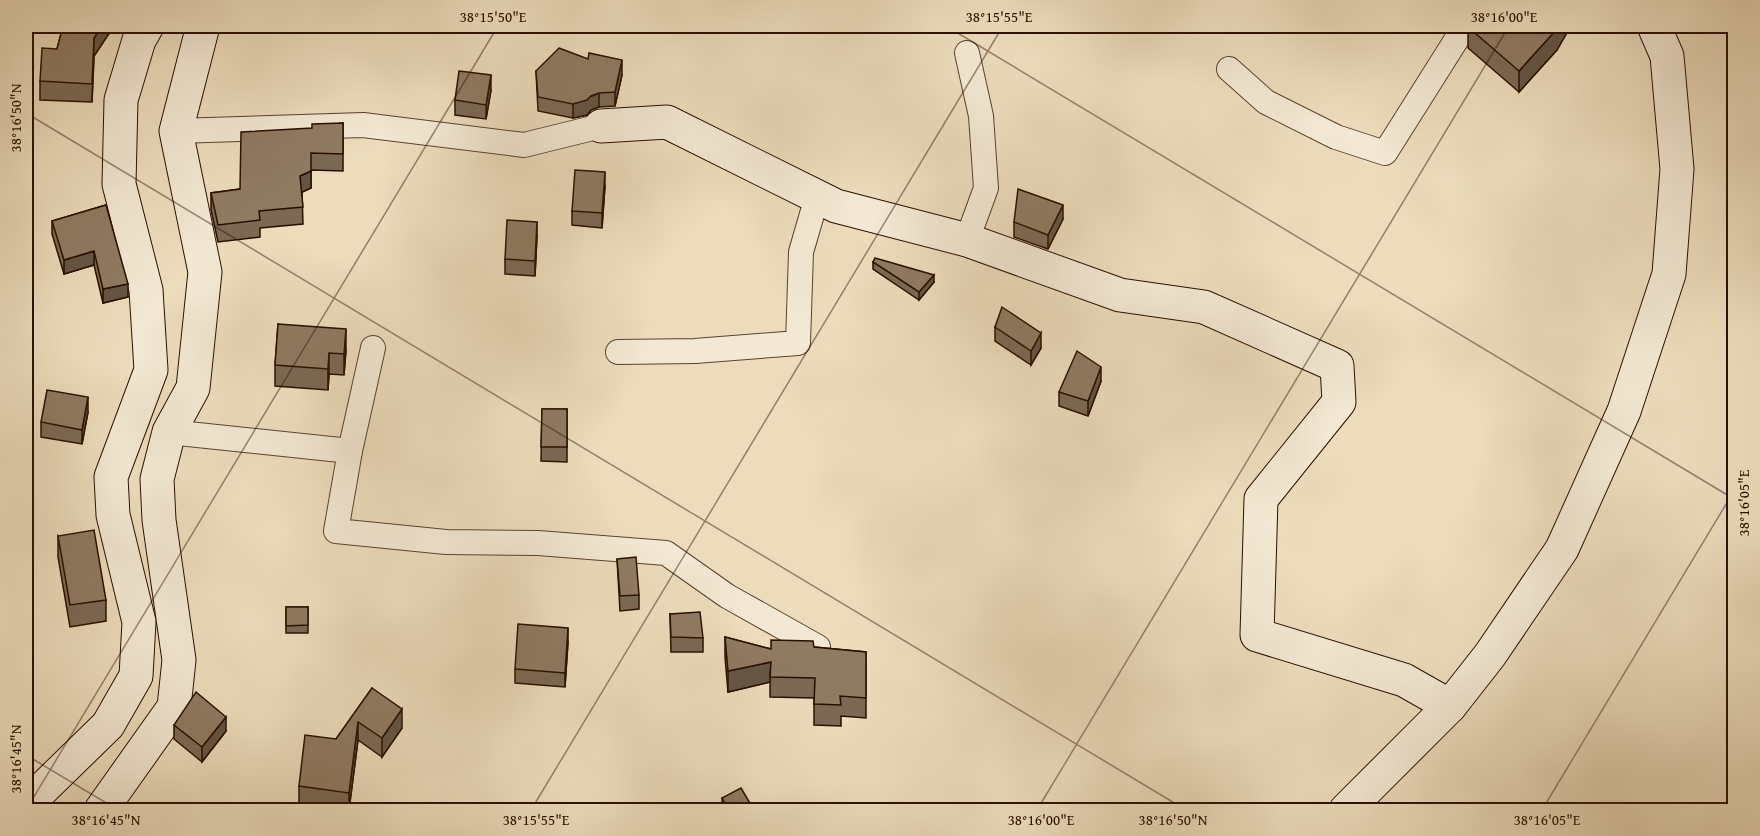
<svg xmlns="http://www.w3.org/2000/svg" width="1760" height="836" viewBox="0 0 1760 836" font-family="'Gentium Book Plus',serif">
<rect width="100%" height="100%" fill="#ecdcbc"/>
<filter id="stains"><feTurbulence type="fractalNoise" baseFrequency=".00333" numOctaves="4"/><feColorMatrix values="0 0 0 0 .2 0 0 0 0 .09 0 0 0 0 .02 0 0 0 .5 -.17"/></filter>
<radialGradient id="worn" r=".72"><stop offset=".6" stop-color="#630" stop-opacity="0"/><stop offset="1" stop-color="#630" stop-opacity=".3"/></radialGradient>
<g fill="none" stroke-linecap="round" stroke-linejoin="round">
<defs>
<g id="street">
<polyline points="967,53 981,116 986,188 967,240"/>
<polyline points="1229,69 1266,102 1336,137 1385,153 1465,26"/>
<polyline points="176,131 363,125 524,145 601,126"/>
<polyline points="373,348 350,451 336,531 446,542 538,543 666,553 727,596 818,647"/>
<polyline points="618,352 695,351 798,343 801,252 817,197"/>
<polyline points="169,432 350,451"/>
</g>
<g id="secondary">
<polyline points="601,126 667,122 836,206 967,240 1120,295 1204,307 1337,366 1339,402 1261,499 1257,635 1404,680 1450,706"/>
<polyline points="26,805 108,725 136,676 139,622 113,515 111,477 151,370 146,290 119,184 121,100 139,40 147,26"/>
<polyline points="101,810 174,707 179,660 159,520 157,479 169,432 193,388 205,272 176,131 203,26"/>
<polyline points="1346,810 1450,706 1490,655 1562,549 1624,411 1669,274 1677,169 1667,56 1654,26"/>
</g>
</defs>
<use href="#street" stroke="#5a422f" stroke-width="26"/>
<use href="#secondary" stroke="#2a0f00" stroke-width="35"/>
<use href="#street" stroke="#f3e8d3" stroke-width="24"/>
<use href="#secondary" stroke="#f3e8d3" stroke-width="33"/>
</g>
<g fill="#7b6954" stroke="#2a0f00" stroke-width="1.5">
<polygon points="63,26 114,26 94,56 92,102 40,100 40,81 57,49"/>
<polygon points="1468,27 1557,50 1519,92 1468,48"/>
<polygon points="536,71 622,75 615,106 599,107 591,110 587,115 573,118 538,111"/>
<polygon points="491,90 486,119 455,115 455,100"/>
<polygon points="343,123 343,171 311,170 311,188 302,192 303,224 260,228 260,237 218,242 211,210 211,193 240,189 312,128"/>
<polygon points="605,186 602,228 572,225 572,211"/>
<polygon points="106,205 128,297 103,303 94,265 64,274 52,234 52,221"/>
<polygon points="1063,219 1048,249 1014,237 1014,222"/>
<polygon points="537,236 535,276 505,274 505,259"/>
<polygon points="873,262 934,282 919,300 873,269"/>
<polygon points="278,324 346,350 344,375 329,374 328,390 275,386 275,365"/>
<polygon points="995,327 1041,348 1031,365 995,341"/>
<polygon points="1101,381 1088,416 1059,406 1059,392"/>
<polygon points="542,409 567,409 567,462 541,461"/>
<polygon points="88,412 82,444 41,437 41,422"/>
<polygon points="58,536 106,600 106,621 70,627 58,557"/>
<polygon points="617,559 639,595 639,609 620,611"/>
<rect x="286" y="607" width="22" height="26"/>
<polygon points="670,614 703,638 703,652 671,652"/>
<polygon points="725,637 771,649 814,647 866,652 866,718 841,716 841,726 814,725 814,698 770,697 770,682 728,692 725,657"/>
<polygon points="568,642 565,687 515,683 515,669"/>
<polygon points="372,688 402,728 382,757 358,740 349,810 341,810 299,805 299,786 336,739"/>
<polygon points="174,725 226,731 202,762 174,739"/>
<polygon points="722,798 751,810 725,810 722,805"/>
</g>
<g fill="#645545" stroke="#2a0f00" stroke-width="1.5">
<polygon points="102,26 114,26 94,56 92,102 94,38"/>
<polygon points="1559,26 1571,26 1557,50 1519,92 1519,71"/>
<polygon points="622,60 622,75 615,106 615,92"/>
<polygon points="491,75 491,90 486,119 486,105"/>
<polygon points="599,93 599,107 591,110 587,115 573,118 573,104"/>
<polygon points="311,171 311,188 300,193 300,176"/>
<polygon points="605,172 605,186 602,228 602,213"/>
<polygon points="1063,205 1063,219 1048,249 1048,235"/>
<polygon points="537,222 537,236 535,276 535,261"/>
<polygon points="94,251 94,265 64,274 64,260"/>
<polygon points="934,275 934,282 919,300 919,292"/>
<polygon points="128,284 128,297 103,303 103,289"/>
<polygon points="346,329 346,350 344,375 344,354"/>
<polygon points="1041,333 1041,348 1031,365 1031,351"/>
<polygon points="329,353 329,374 328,390 328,369"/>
<polygon points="1101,367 1101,381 1088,416 1088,401"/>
<polygon points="88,397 88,412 82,444 82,430"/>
<polygon points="568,628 568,642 565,687 565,673"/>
<polygon points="771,662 770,682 728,692 728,671"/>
<polygon points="402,709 402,728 382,757 382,738"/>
<polygon points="226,717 226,731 202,762 202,747"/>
<polygon points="358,722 358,740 349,810 349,793"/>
<polygon points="751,805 751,810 741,810"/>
</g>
<g fill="#8f7a62" stroke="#2a0f00" stroke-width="1.5">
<polygon points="63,26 102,26 94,38 92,84 40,81 42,48 57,49"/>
<polygon points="1469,26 1559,26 1557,29 1519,71 1468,27"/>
<polygon points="559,48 588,59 589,53 622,60 615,92 599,93 591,96 587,100 573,104 538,97 536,71"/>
<polygon points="459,71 491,75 486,105 455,100"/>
<polygon points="343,123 343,154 311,153 311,171 300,176 303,207 259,211 260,220 218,225 211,193 240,189 241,132 312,128 312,124"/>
<polygon points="575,170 605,172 602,213 572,211"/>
<polygon points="1018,189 1063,205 1048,235 1014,222"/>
<polygon points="106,205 128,284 103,289 94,251 64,260 52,221"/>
<polygon points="507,220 537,222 535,261 505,259"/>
<polygon points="875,258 934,275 919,292 873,262"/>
<polygon points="1002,307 1041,333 1031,351 995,327"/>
<polygon points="278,324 346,329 344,354 329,353 328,369 275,365"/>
<polygon points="1077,351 1101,367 1088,401 1059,392"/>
<polygon points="47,390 88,397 82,430 41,422"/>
<polygon points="542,409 567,409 567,447 541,447"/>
<polygon points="94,530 106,600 70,605 58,536"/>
<polygon points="636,557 639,595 620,596 617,559"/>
<polygon points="286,607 308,607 308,625 286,626"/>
<polygon points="700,612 703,638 671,637 670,614"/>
<polygon points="518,624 568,628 565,673 515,669"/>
<polygon points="725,637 771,649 771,640 813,641 814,647 866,652 866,698 840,696 841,705 814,704 815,678 770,677 771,662 728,671"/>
<polygon points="372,688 402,709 382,738 358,722 349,793 299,786 305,735 336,739"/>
<polygon points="196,692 226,717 202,747 174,725"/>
<polygon points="741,788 751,805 741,810 729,810 722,798"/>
</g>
<path fill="none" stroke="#2a0f00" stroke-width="1.5" stroke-opacity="0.45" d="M946,26L1734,499M26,113L1186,810M26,755L118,810M26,810L498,26M531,810L1003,26M1037,810L1509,26M1542,810L1734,491"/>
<rect width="1760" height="836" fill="none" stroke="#ecdcbc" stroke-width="66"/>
<rect x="33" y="33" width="1694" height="770" fill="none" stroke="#2a0f00" stroke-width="2"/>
<g font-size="15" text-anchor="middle" fill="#2a0f00">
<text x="493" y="22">38°15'50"E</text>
<text x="999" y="22">38°15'55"E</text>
<text x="1504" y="22">38°16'00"E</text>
<text transform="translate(16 118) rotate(-90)" y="5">38°16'50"N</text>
<text transform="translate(1744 503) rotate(-90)" y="5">38°16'05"E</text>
<text transform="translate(16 759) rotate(-90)" y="5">38°16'45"N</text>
<text x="106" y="825">38°16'45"N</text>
<text x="536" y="825">38°15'55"E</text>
<text x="1041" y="825">38°16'00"E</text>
<text x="1173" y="825">38°16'50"N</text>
<text x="1547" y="825">38°16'05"E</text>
</g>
<rect width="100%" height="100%" filter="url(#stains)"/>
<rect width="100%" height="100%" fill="url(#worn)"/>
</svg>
